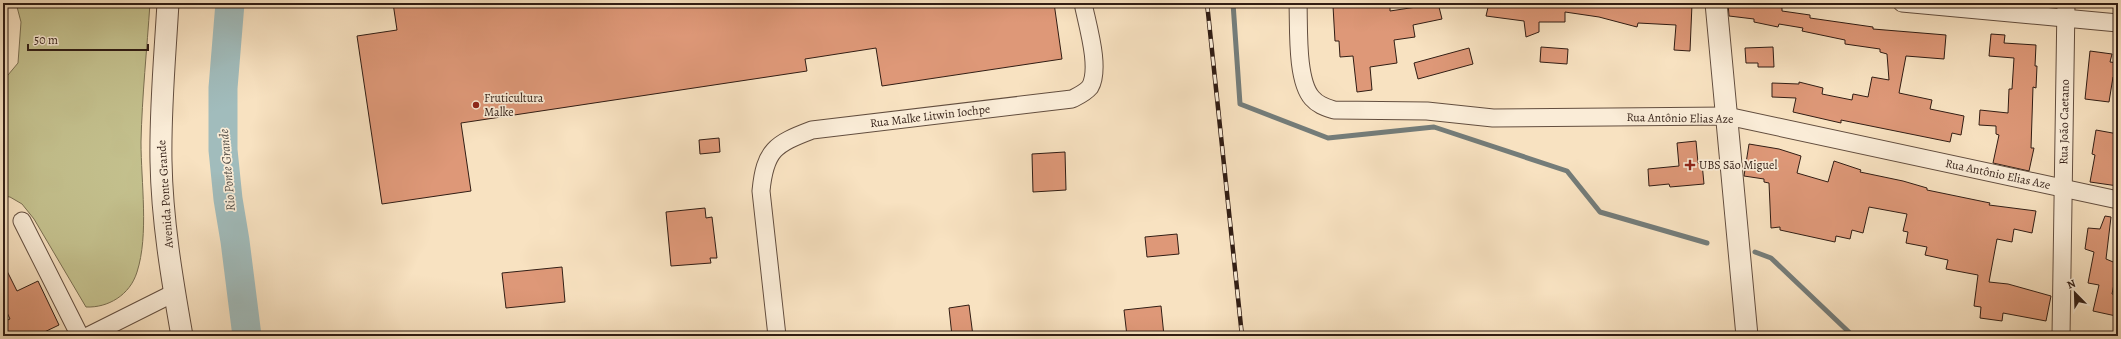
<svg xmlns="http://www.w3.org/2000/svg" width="2121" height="339" viewBox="0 0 2121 339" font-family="Alegreya,serif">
<rect width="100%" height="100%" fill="#f8e2c1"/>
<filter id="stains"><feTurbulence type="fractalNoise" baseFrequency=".005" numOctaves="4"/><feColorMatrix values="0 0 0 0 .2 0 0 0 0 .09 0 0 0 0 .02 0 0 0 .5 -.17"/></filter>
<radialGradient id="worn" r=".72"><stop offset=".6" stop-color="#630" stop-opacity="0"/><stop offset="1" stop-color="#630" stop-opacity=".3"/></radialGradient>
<path fill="#c4c18e" stroke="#7a6f51" d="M16,3H150C147,49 142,96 141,142C141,182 149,235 137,272C130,295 108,308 86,307L34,219L22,204L10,197L3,196V81L18,63L21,22Z"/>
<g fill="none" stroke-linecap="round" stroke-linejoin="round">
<g stroke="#747c79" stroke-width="5">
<polyline points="1233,3 1240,104 1328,138 1434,127 1567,171 1600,212 1707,243"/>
<polyline points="1755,252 1771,258 1853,336"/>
</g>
<polyline stroke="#a1bcbc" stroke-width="29" points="230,3 223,88 223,150 228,199 235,241 247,336"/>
</g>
<g fill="#de9878" stroke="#311d14">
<polygon points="393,3 1054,3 1062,59 882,86 876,48 805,59 807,71 461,123 471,191 382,204 357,36 397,30"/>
<polygon points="1390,3 1390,11 1423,6 1422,3 1438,3 1442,19 1413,25 1415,37 1394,40 1397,63 1370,67 1372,90 1357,92 1353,56 1340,57 1339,41 1335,41 1333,6"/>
<polygon points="1489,3 1692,4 1690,51 1674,50 1676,25 1638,23 1637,27 1599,17 1565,12 1565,22 1539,22 1539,32 1526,37 1524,21 1486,16"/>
<polygon points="1728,3 1765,3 1782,8 1782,11 1810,15 1810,18 1873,27 1873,29 1946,35 1944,59 1906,56 1899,93 1932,100 1930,109 1964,116 1961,135 1952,133 1950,142 1841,120 1841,123 1793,112 1796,98 1772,97 1772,83 1799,84 1799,82 1823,88 1822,94 1852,100 1853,94 1868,97 1872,77 1889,80 1887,54 1880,52 1880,49 1845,44 1845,40 1802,31 1803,28 1779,24 1778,27 1754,22 1754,19 1729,16"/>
<polygon points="1991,34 2005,35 2004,43 2036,45 2035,66 2037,66 2036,88 2033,87 2031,148 2034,148 2029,171 1993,163 1999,135 1996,134 1996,126 1979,125 1980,110 2008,113 2009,89 2012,89 2014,58 1989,56"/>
<polygon points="1541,47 1568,49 1567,64 1540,62"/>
<polygon points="1773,47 1774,67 1758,67 1758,63 1746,63 1745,48"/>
<polygon points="1469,48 1473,64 1418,79 1414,63"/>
<polygon points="2090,51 2112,54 2110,62 2118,63 2118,78 2113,77 2109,102 2085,99"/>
<polygon points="2096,130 2118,134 2118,186 2090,182 2095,155 2092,154"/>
<polygon points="719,138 720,152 700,154 699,140"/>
<polygon points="1696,141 1698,163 1702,163 1704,184 1670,187 1669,184 1649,186 1648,169 1679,166 1677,143"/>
<polygon points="1749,144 1779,149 1801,156 1797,173 1828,182 1834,161 1861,170 1860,172 1903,181 1927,188 1927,190 1990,203 1989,205 2036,211 2032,233 2014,229 2012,242 1997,239 1989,282 2008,284 2051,296 2046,321 2003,313 2002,321 1980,318 1981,307 1974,306 1978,275 1946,269 1948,260 1925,255 1927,247 1906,243 1908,232 1903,231 1907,214 1869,207 1863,233 1852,230 1850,239 1836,236 1835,242 1780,230 1780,227 1771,228 1769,183 1764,182 1764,179 1744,176"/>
<polygon points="1065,152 1066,190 1033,192 1032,154"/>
<polygon points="705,208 706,218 712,217 717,258 710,258 711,263 671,266 666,212"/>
<polygon points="2105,216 2111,217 2106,259 2118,264 2112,294 2118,295 2116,316 2093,311 2099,285 2088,283 2094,252 2085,249 2088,228 2100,229"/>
<polygon points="1177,234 1179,254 1147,257 1145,237"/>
<polygon points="3,263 17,291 38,281 59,325 36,336 3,336 3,322 10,319 3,304"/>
<polygon points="562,267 565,302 506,308 502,273"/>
<polygon points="969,305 973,336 952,336 949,308"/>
<polygon points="1161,306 1164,336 1127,336 1124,310"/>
</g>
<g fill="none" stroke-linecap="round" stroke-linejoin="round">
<defs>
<g id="minor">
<path d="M1298,3C1299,27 1296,80 1312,98C1318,105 1325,107 1334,110L1427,111L1493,118L1727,116L2118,200"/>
<polyline points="1902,3 2118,23"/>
<polyline points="22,221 80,336"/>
<polyline points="88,336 174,293"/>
<path d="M777,336L761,191C765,150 775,144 812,130L1072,99C1078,96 1085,93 1090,87C1101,68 1087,24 1083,3"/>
<polyline points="2061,336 2066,3"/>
</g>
<g id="tertiary">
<path d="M168,3C165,56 160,108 161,161C162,220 172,279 182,336"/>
<polyline points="1716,3 1747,336"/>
</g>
</defs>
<use href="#minor" stroke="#634e3f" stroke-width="19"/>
<use href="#tertiary" stroke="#634e3f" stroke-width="23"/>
<use href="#minor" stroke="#faecd7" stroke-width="17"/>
<use href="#tertiary" stroke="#faecd7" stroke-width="21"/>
<defs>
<polyline id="rail" points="1207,3 1242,336"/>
</defs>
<use href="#rail" stroke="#311d14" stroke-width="4.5"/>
<use href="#rail" stroke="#faecd7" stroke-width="3" stroke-dasharray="9" stroke-linecap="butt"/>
</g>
<g fill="#8f2418" stroke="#faecd7" stroke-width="1.5">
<circle cx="476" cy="105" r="4"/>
<path d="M1688 159h4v4h4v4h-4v4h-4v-4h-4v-4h4z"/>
</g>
<g text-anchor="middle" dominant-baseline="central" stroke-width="3.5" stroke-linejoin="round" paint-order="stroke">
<g font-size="12" fill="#311d14" stroke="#faecd7" text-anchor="start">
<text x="484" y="98">Fruticultura<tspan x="484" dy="14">Malke</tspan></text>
<text x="1699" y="165">UBS São Miguel</text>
</g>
<g font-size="12" fill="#311d14" stroke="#faecd7">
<text transform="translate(930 116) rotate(-7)">Rua Malke Litwin Iochpe</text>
<text transform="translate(1680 118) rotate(1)">Rua Antônio Elias Aze</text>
<text transform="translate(2064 122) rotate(-89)">Rua João Caetano</text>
<text transform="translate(1998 174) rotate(12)">Rua Antônio Elias Aze</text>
<text transform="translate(165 194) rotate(-94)">Avenida Ponte Grande</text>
</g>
<g font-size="13" font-style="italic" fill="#534d46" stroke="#faecd7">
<text transform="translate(227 170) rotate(-95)">Rio Ponte Grande</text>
</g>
</g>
<rect width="2121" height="339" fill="none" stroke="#f8e2c1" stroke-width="16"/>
<rect x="4" y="4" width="2113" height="331" fill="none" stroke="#311d14" stroke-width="2"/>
<rect x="8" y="8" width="2105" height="323" fill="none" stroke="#311d14"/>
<g transform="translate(2075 293) rotate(337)" stroke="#faecd7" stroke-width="3" paint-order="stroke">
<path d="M0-3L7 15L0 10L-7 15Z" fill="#311d14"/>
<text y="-6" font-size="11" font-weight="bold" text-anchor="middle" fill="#311d14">N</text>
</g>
<path d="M28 44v6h120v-6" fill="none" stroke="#311d14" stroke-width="2"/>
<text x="34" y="44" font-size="12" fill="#311d14" stroke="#faecd7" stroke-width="3" paint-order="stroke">50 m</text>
<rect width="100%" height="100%" filter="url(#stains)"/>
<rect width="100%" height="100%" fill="url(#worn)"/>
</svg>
